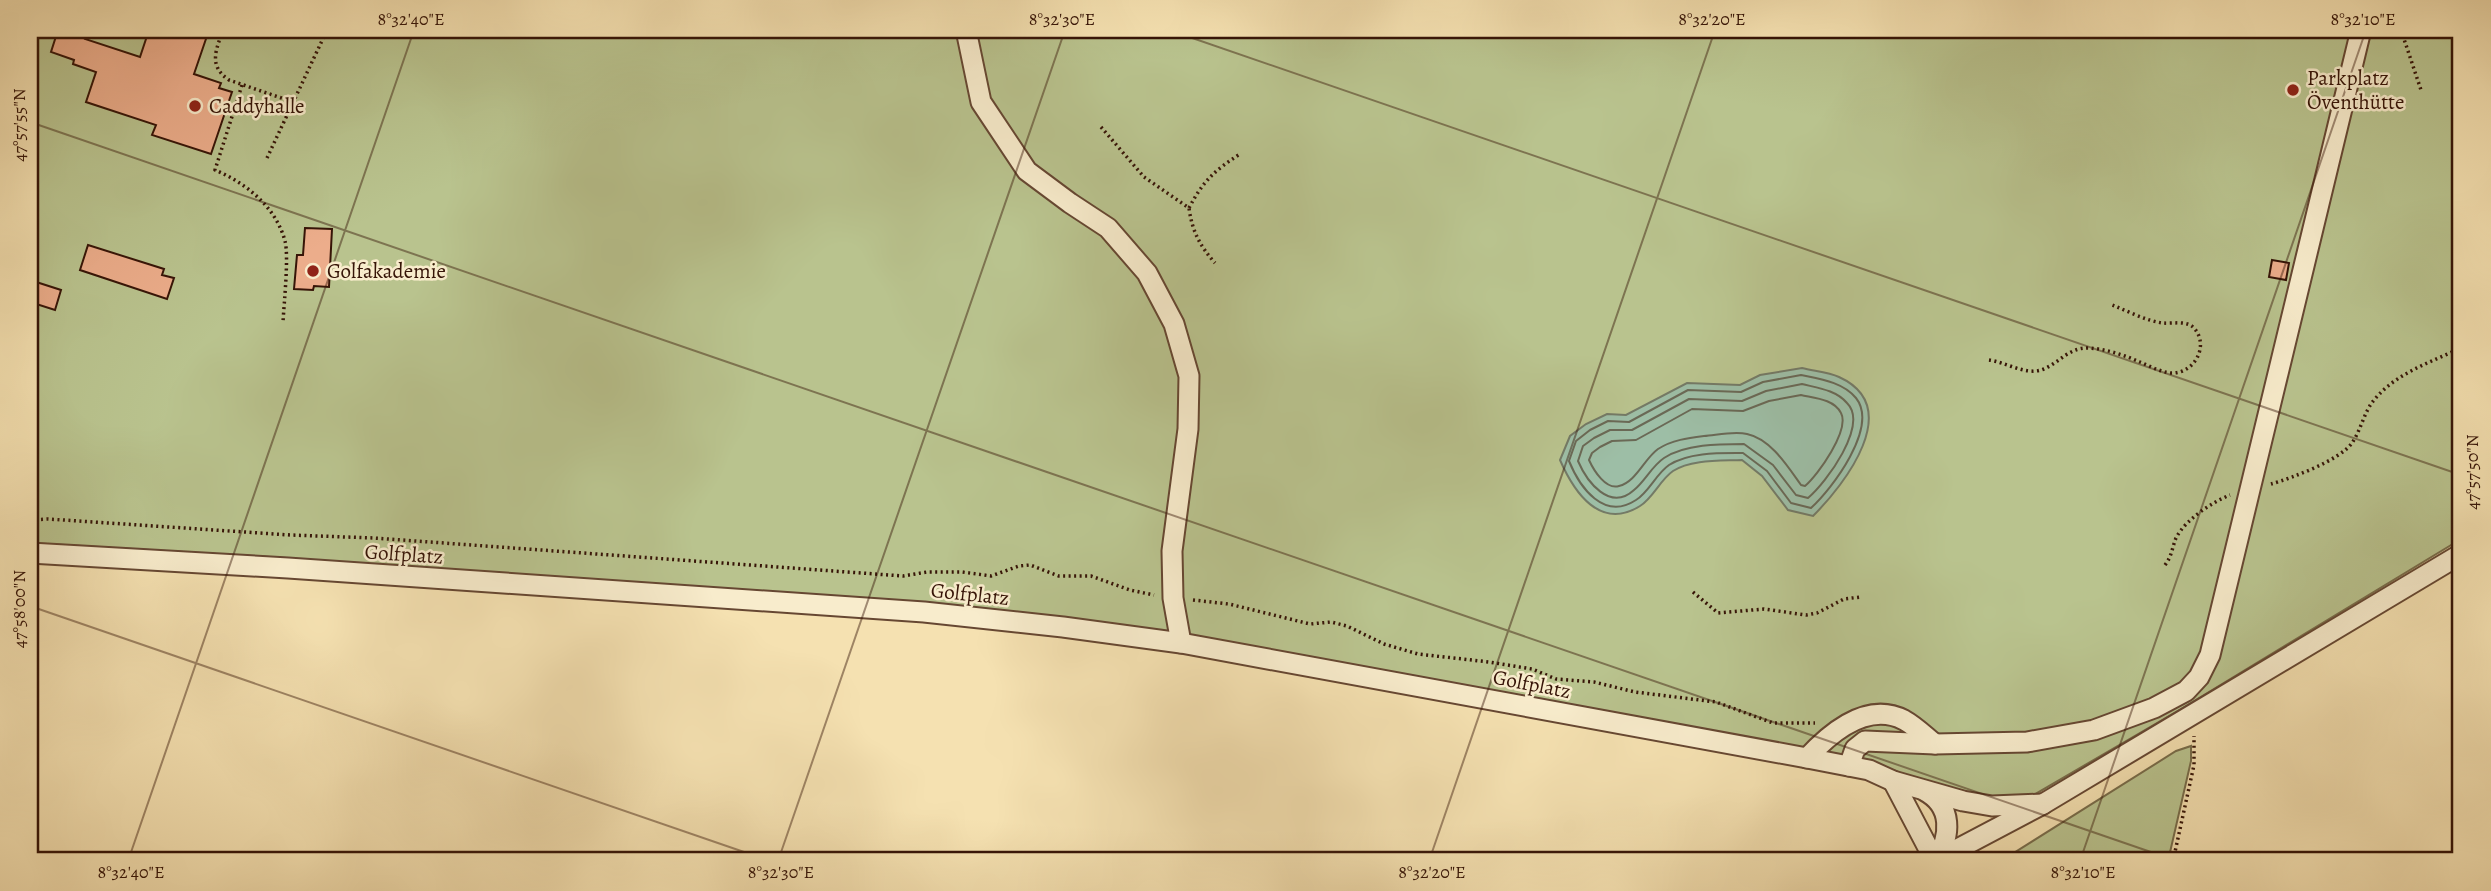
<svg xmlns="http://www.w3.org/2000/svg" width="2491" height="891" viewBox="0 0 2491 891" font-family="Alegreya,serif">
<rect width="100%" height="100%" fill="#f5e1b1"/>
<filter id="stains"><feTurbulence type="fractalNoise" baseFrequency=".00286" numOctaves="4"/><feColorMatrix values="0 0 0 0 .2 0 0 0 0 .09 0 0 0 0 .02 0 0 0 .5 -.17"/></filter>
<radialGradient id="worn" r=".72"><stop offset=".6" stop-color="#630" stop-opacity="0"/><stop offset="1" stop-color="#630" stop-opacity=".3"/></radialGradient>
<g fill="#b9c38e" stroke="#786c4a" stroke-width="2">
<polygon points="30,30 2461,30 2461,539 2181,709 2032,796 1993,800 1181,635 286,558 30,543"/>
<polygon points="2191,746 2191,761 2168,861 2001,861 2176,751"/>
</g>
<path fill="#9dbea6" stroke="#747a66" stroke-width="2" d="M1802,368C1813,371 1828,372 1839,377C1905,407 1845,484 1813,516L1788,510L1762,476L1742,460C1721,461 1691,459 1673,471C1660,480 1653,498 1640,506C1600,531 1574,492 1560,460L1570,436L1586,424L1607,414L1626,415L1687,383L1740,385L1760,375Z"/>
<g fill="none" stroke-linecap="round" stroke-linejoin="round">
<g stroke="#6a6956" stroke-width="2">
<path d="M1801,375C1820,379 1843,382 1856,398C1879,427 1832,489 1811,508L1791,503L1767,471L1743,453C1720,453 1689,452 1669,465C1656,474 1649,492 1636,500C1604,521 1580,488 1569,461L1576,441L1590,430L1608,421L1629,422L1688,390L1741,392L1763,382Z"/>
<path d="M1802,384C1818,388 1836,390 1847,403C1869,425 1826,483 1808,498L1796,495L1773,465L1744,444C1719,444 1685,444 1664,458C1652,466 1645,481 1634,490C1610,512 1587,482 1578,461L1583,446L1594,438L1610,430H1632L1689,399L1742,401L1766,391Z"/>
<path d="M1801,395C1814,398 1834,399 1841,413C1850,430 1818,475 1805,486L1801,485C1788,467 1771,439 1747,434C1734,431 1717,435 1704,436C1688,438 1672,440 1658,449C1644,459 1636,482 1619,486C1606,490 1594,471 1589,460L1592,453L1600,447L1612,441L1636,440L1692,409L1743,411L1769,401Z"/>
</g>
</g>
<g fill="#ecad8b" stroke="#361407" stroke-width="2">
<polygon points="58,30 76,30 87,34 85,39 140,57 149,30 209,30 194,74 221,83 219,88 232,92 211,154 152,135 156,125 86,102 96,72 73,64 74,60 51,52"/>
<polygon points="305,228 332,229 329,287 314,286 313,290 294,289 297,255 303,255"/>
<polygon points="88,245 164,269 162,275 174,278 167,299 80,270"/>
<polygon points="2272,260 2289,263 2286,280 2269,277"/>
<polygon points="30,280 61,290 55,310 30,302"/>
</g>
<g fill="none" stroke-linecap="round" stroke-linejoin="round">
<defs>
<g id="minor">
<polyline points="966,30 981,102 1027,171 1070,203 1108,228 1147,273 1174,324 1189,376 1188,429 1172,551 1173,598 1181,643"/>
<polyline points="30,553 288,568 924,612 1063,627 1181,643 1807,758 1869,770 1893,781 1963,801 1992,806 2043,804"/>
<path d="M1807,758C1830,733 1867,701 1904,720C1915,726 1925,736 1935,744"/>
<polyline points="1849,766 1855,749 1865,741 1935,744 2027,742 2094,730 2154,708 2186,691 2199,677 2210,655 2361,30"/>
<polyline points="1893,781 1935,861"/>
<path d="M1925,791C1953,806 1951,836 1936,860"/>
<polyline points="1935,861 2043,804 2461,554"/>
</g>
</defs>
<use href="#minor" stroke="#664732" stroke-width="23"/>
<g stroke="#361407" stroke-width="3.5" stroke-dasharray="2 3.5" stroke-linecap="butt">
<path d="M223,30C216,50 208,66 229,80L293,102"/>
<polyline points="2401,30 2421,90"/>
<path d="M242,85L215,170C246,183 276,207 285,241C289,256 284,303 283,322"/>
<path d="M1101,127L1144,177L1189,208C1192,231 1200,246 1215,263"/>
<polyline points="267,158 327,30"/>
<path d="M1189,208C1203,181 1215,170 1240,154"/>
<path d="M1989,360C2005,362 2025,375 2041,370C2059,364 2068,347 2089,348C2106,349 2124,355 2140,362C2150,366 2160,372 2171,373C2194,374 2210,346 2194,328C2187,320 2172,324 2163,323C2146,321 2128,311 2112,305"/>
<path d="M2271,484C2292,478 2340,460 2352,443C2361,430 2364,412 2374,400C2396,373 2431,362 2461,348"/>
<polyline points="30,520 48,519 290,535 374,538 903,576 927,572 962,572 991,576 1019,566 1030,565 1059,576 1091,576 1130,590 1154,595"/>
<path d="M2165,565C2172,556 2172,548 2176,538C2185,520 2212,502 2230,495"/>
<polyline points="1693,592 1718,613 1764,609 1806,615 1817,613 1844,599 1861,597"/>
<polyline points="1193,600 1229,604 1310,624 1331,622 1347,626 1384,644 1418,654 1489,662 1532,669 1556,679 1594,682 1635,692 1716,702 1773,723 1815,723"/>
<polyline points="2173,861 2194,765 2194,736"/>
</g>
<use href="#minor" stroke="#f8eccc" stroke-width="19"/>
</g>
<path fill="none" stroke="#361407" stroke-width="2" stroke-opacity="0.45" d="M1169,30L2461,475M30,122L2177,861M30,606L770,861M128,861L414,30M778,861L1065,30M1429,861L1715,30M2080,861L2366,30"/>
<g fill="#8f2418" stroke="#f8eccc" stroke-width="2.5">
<circle cx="2293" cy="90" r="7"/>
<circle cx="195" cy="106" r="7"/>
<circle cx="313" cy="271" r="7"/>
</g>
<g text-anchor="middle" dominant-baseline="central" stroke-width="5" stroke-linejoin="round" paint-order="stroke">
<g font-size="21" fill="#361407" stroke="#f8eccc" text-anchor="start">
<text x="2307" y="78">Parkplatz<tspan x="2307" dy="24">Öventhütte</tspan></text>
<text x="209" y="106">Caddyhalle</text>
<text x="327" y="271">Golfakademie</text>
</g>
<g font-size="21" fill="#361407" stroke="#f8eccc">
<text transform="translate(404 554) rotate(4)">Golfplatz</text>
<text transform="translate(970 594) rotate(6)">Golfplatz</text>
<text transform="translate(1532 684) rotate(11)">Golfplatz</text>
</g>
</g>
<rect width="2491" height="891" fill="none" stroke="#f5e1b1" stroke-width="77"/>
<rect x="38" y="38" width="2414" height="814" fill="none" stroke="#361407" stroke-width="2.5"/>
<g font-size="18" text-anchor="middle" fill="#361407">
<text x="411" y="25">8°32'40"E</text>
<text x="1062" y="25">8°32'30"E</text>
<text x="1712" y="25">8°32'20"E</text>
<text x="2363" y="25">8°32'10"E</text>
<text transform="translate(19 125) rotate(-90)" y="6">47°57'55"N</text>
<text transform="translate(2472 472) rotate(-90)" y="6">47°57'50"N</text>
<text transform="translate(19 609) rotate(-90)" y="6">47°58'00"N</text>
<text x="131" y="878">8°32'40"E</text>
<text x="781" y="878">8°32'30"E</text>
<text x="1432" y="878">8°32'20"E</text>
<text x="2083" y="878">8°32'10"E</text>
</g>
<rect width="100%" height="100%" filter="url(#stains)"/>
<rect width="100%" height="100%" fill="url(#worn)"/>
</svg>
